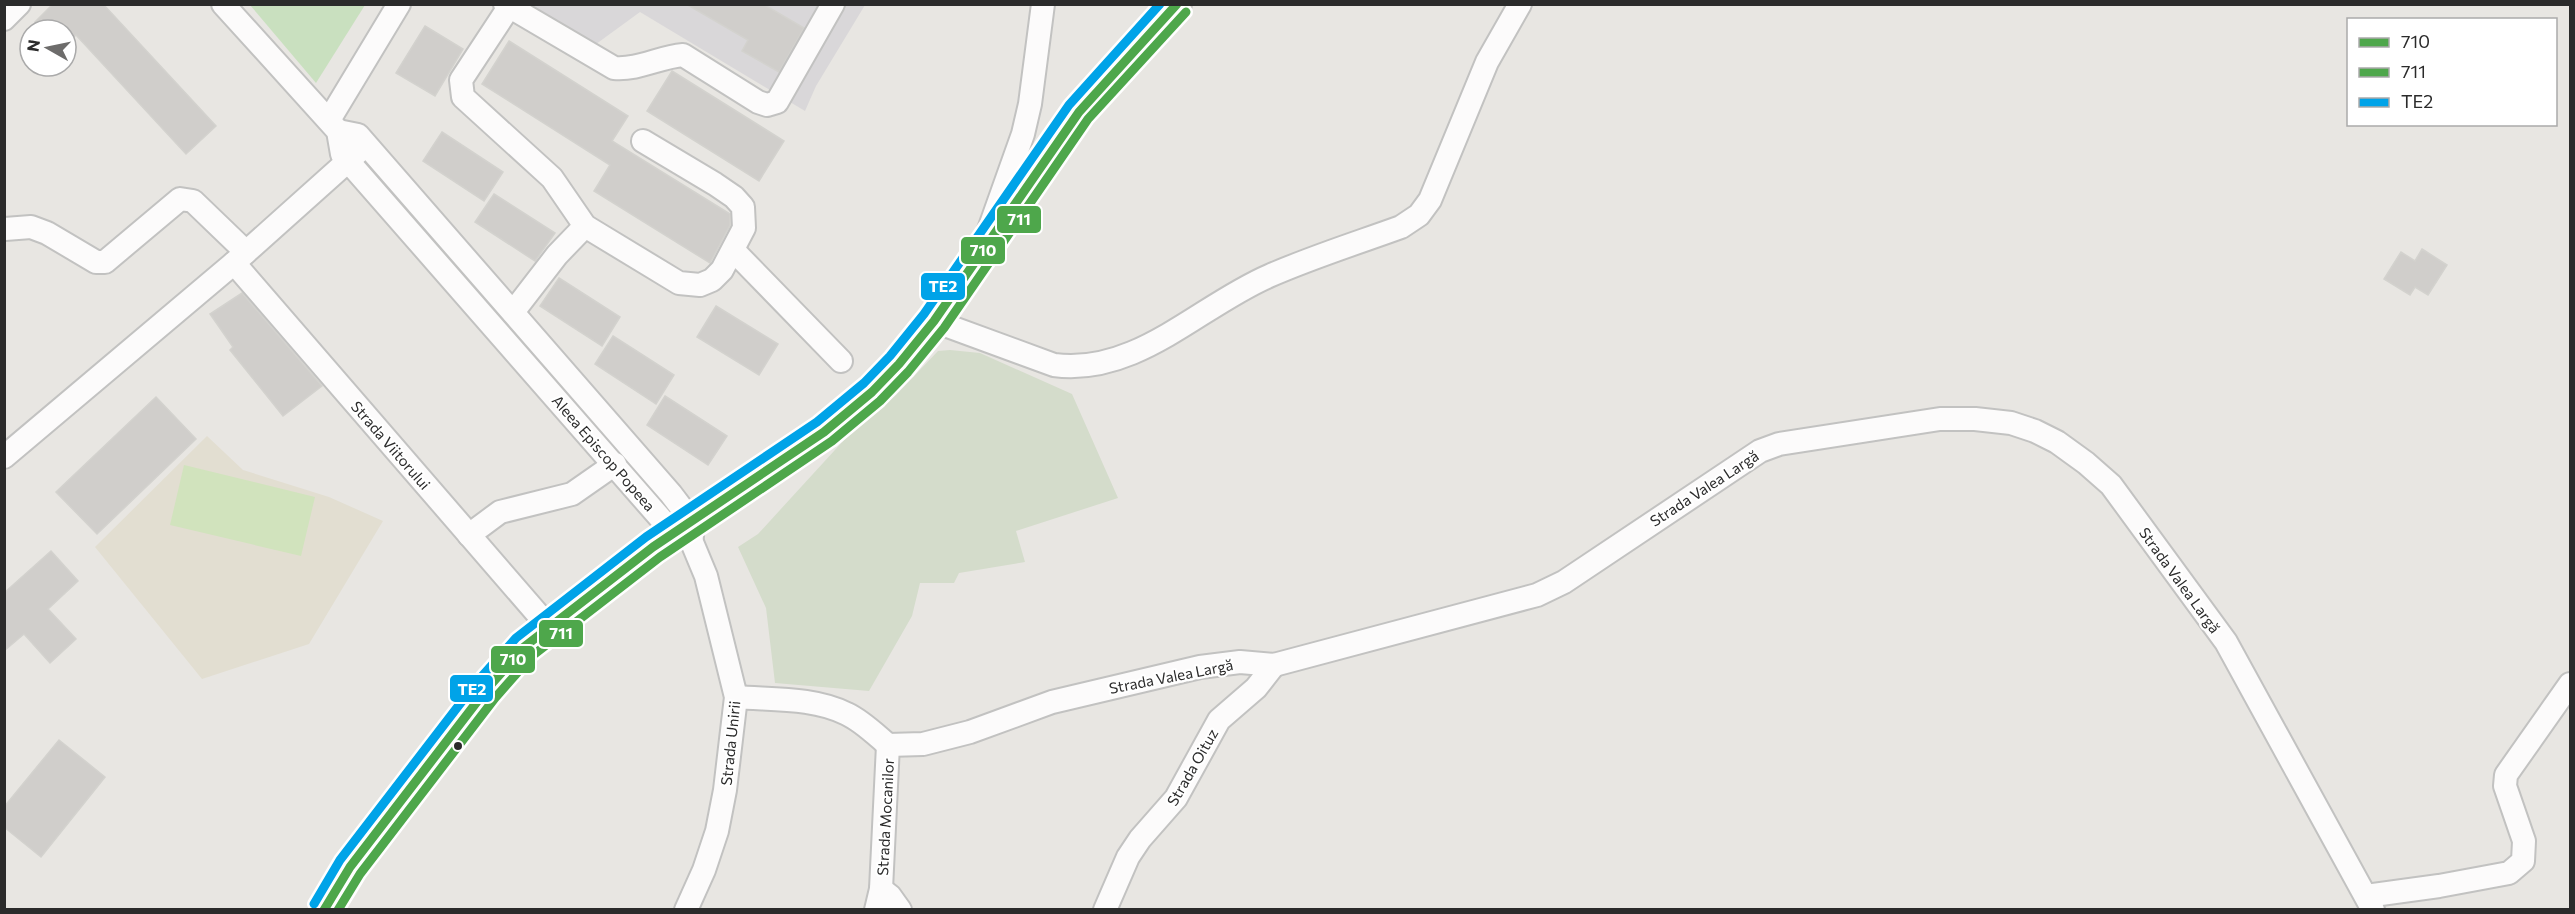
<svg xmlns="http://www.w3.org/2000/svg" width="2575" height="914" viewBox="0 0 2575 914" font-family="Commissioner,sans-serif">
<rect width="100%" height="100%" fill="#e8e6e2"/>
<polygon fill="#d9d7d9" points="521,5 865,5 816,86 805,111 640,12 592,47"/>
<polygon fill="#e2ded1" points="207,436 243,470 329,497 383,521 309,644 202,679 95,547"/>
<polygon fill="#c9e0bf" points="250,5 365,5 316,83"/>
<polygon fill="#d4dccb" points="950,350 980,353 1072,394 1118,498 1016,531 1025,562 959,573 954,583 920,583 912,616 869,691 775,683 766,608 738,547 758,534 845,439 896,395 938,351"/>
<polygon fill="#d1e3bd" points="184,465 315,497 301,556 170,525"/>
<g fill="#d0cecb" stroke="#d3d2ce" stroke-width="1.5">
<polygon points="53,4 103,4 216,126 186,154 76,35 66,44 66,30 42,30 35,22"/>
<polygon points="686,4 763,4 804,28 779,72 742,51 748,40"/>
<polygon points="425,26 463,49 435,96 396,73"/>
<polygon points="509,41 628,116 612,141 730,214 730,225 710,263 594,191 610,165 482,84"/>
<polygon points="672,71 784,141 759,181 647,111"/>
<polygon points="442,132 503,172 484,201 423,161"/>
<polygon points="494,194 555,233 535,261 475,222"/>
<polygon points="2422,249 2447,265 2428,295 2415,287 2410,295 2384,279 2401,252 2415,261"/>
<polygon points="559,278 620,317 602,346 540,306"/>
<polygon points="242,293 322,386 283,416 230,350 233,347 210,314"/>
<polygon points="716,306 778,344 759,375 697,337"/>
<polygon points="613,336 674,375 656,404 595,364"/>
<polygon points="665,396 727,436 708,465 647,425"/>
<polygon points="156,397 196,439 97,534 56,492"/>
<polygon points="51,551 78,581 48,609 76,639 50,663 24,634 4,651 4,593"/>
<polygon points="59,740 105,777 41,857 4,827 4,807"/>
</g>
<g fill="none" stroke-linecap="round" stroke-linejoin="round">
<defs>
<g id="minor">
<polyline points="223,4 338,131 342,154 348,161 676,536 691,540"/>
<path d="M505,4L614,68C639,70 659,57 683,55L758,102L767,105L777,102L833,4"/>
<polyline points="509,7 461,80 463,97 552,178 585,226 679,283 700,285 712,280 722,270 744,228 743,207 734,197 715,184 643,141"/>
<polyline points="4,19 19,4"/>
<polyline points="329,120 399,4"/>
<polyline points="338,131 358,135 671,494 693,523 692,536"/>
<polyline points="5,229 31,227 47,233 96,262 105,262 180,199 193,201 246,252"/>
<polyline points="986,238 1023,134 1030,104 1043,4"/>
<polyline points="734,251 841,361"/>
<polyline points="234,263 548,626"/>
<polyline points="513,312 557,255 585,226"/>
<path d="M934,321L1054,365C1136,376 1199,306 1269,276C1312,257 1357,243 1401,227L1419,215L1430,200L1487,62L1520,4"/>
<polyline points="4,457 234,263 358,152"/>
<polyline points="469,535 500,512 572,494 615,464"/>
<path d="M736,697C771,700 814,697 847,714C862,721 875,734 888,745"/>
<polyline points="888,745 923,744 970,732 1052,702 1200,667 1240,662 1274,665 1537,595 1564,582 1760,451 1779,444 1940,419 1975,419 2011,423 2035,431 2057,442 2086,463 2111,485 2226,642 2373,910"/>
<polyline points="881,889 890,896 900,910"/>
<polyline points="2366,896 2439,886 2509,873 2523,861 2524,841 2505,786 2506,775 2570,684"/>
<polyline points="686,910 704,870 717,831 725,790 736,697 706,576 691,540"/>
<polyline points="876,910 881,889 888,745"/>
<polyline points="1105,910 1128,857 1140,839 1176,798 1219,720 1256,688 1274,665"/>
</g>
<polyline id="major" points="324,910 350,867 486,690 524,647 653,547 824,432 872,392 899,364 934,321 1079,112 1177,4"/>
</defs>
<use href="#minor" stroke="#c2c2c1" stroke-width="26"/>
<use href="#major" stroke="#c5c4c2" stroke-width="32"/>
<use href="#minor" stroke="#fcfbfb" stroke-width="22"/>
<use href="#major" stroke="#e5e3d6" stroke-width="28"/>
<defs>
<polyline id="bus-1" points="324,910 350,867 486,690 524,647 653,547 824,432 872,392 899,364 934,321 1079,112 1177,4"/>
<polyline id="bus-2" points="338,910 360,874 495,698 532,656 660,557 832,441 880,401 908,372 944,328 1088,119 1186,12"/>
<polyline id="bus-3" points="314,904 340,860 476,683 516,638 646,537 817,422 864,383 890,356 924,314 1069,105 1160,4"/>
</defs>
<use href="#bus-1" stroke="#fff" stroke-width="14"/>
<use href="#bus-2" stroke="#fff" stroke-width="14"/>
<use href="#bus-3" stroke="#fff" stroke-width="14"/>
<use href="#bus-1" stroke="#4ea74b" stroke-width="9"/>
<use href="#bus-2" stroke="#4ea74b" stroke-width="9"/>
<use href="#bus-3" stroke="#00a3e8" stroke-width="9"/>
</g>
<circle fill="#2b2b2b" stroke="#fff" stroke-width="2" cx="458" cy="746" r="5"/>
<g text-anchor="middle" dominant-baseline="central" stroke-width="4.5" stroke-linejoin="round" paint-order="stroke">
<g font-size="15" fill="#2b2b2b" stroke="#fff">
<text transform="translate(391 445) rotate(49)">Strada Viitorului</text>
<text transform="translate(604 453) rotate(49)">Aleea Episcop Popeea</text>
<text transform="translate(1704 488) rotate(-33)">Strada Valea Largă</text>
<text transform="translate(2180 580) rotate(54)">Strada Valea Largă</text>
<text transform="translate(1171 676) rotate(-11)">Strada Valea Largă</text>
<text transform="translate(730 743) rotate(-84)">Strada Unirii</text>
<text transform="translate(1192 767) rotate(-60)">Strada Oituz</text>
<text transform="translate(885 817) rotate(-87)">Strada Mocanilor</text>
</g>
</g>
<g stroke="#fff" stroke-width="2">
<rect x="996" y="205" width="46" height="29" rx="6" fill="#4ea74b"/>
<rect x="960" y="236" width="46" height="29" rx="6" fill="#4ea74b"/>
<rect x="920" y="272" width="46" height="29" rx="6" fill="#00a3e8"/>
<rect x="538" y="619" width="46" height="29" rx="6" fill="#4ea74b"/>
<rect x="490" y="645" width="46" height="29" rx="6" fill="#4ea74b"/>
<rect x="449" y="674" width="45" height="29" rx="6" fill="#00a3e8"/>
</g>
<g font-size="16" text-anchor="middle" font-weight="bold" fill="#fff">
<text x="1019" y="225">711</text>
<text x="983" y="256">710</text>
<text x="943" y="292">TE2</text>
<text x="561" y="639">711</text>
<text x="513" y="665">710</text>
<text x="472" y="695">TE2</text>
</g>
<rect width="2575" height="914" fill="none" stroke="#2b2b2b" stroke-width="12"/>
<rect x="2347" y="18" width="210" height="108" fill="#ffffff" stroke="#aaaaaa" stroke-width="1.5"/>
<rect x="2359" y="38" width="30" height="9" fill="#4ea74b" stroke="#aaaaaa" stroke-width="1.5"/>
<text x="2401" y="48" font-size="18" fill="#2b2b2b">710</text>
<rect x="2359" y="68" width="30" height="9" fill="#4ea74b" stroke="#aaaaaa" stroke-width="1.5"/>
<text x="2401" y="78" font-size="18" fill="#2b2b2b">711</text>
<rect x="2359" y="98" width="30" height="9" fill="#00a3e8" stroke="#aaaaaa" stroke-width="1.5"/>
<text x="2401" y="108" font-size="18" fill="#2b2b2b">TE2</text>
<g transform="translate(48 48) rotate(279)"><circle r="28" fill="#ffffff" stroke="#aaaaaa" stroke-width="1.5"/>
<path d="M0-4.5L10 22L0 15L-10 22Z" fill="#6d6c6b"/>
<text y="-9" font-size="16" font-weight="bold" text-anchor="middle" fill="#2b2b2b">N</text>
</g>
</svg>
